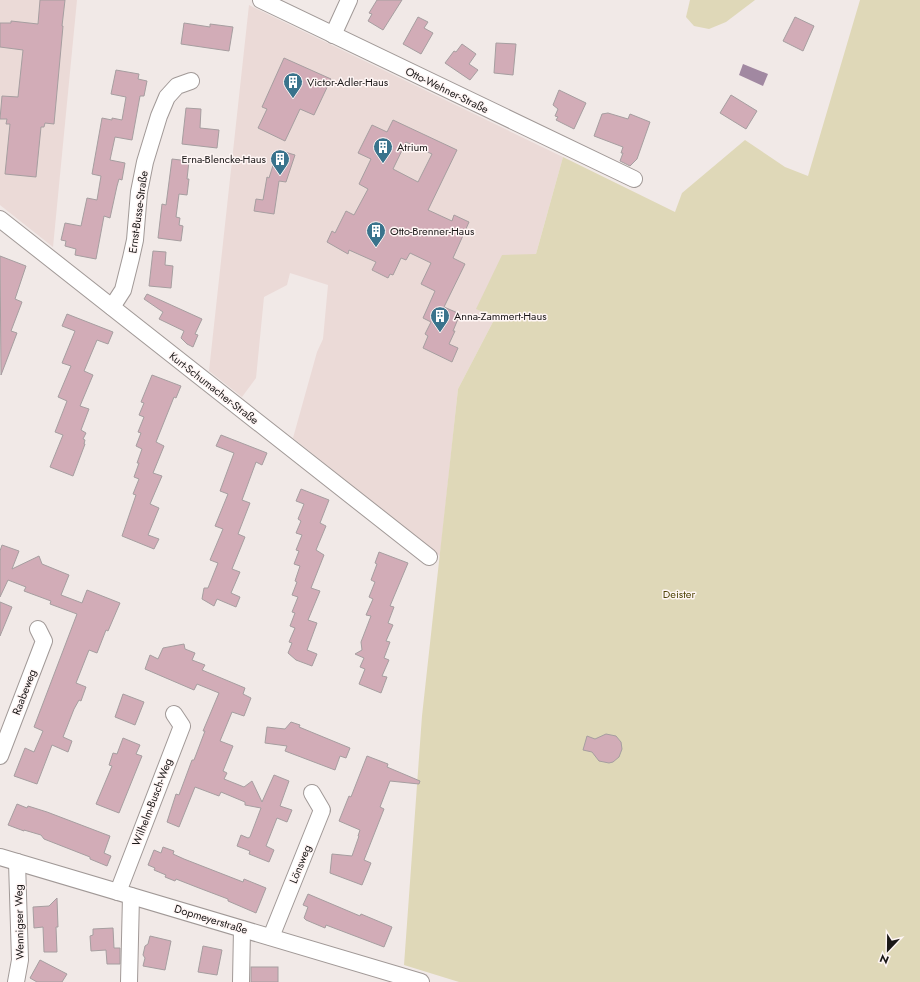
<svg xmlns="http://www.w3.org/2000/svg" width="920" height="982" viewBox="0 0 920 982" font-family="Jost,sans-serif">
<rect width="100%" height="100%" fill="#f1e9e7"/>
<g fill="#ebdad7">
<polygon points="0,0 77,0 53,247 0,205"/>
<polygon points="249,5 563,157 536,254 477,309 495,318 458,389 440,556 293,438 317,352 323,339 328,285 290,273 287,285 264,297 256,378 242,397 209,371"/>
</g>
<g fill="#dfd8b8">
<polygon points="690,0 755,0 726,22 709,29 694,26 686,17"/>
<polygon points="860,0 920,0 920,982 459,982 404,965 422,716 458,389 495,318 476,309 502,255 536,254 563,157 675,212 682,193 745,140 785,167 808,176"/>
</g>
<polygon fill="#a188a1" points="743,64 768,74 763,86 739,75"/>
<g fill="#d2acb7" stroke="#a69ea0" fill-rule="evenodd">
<polygon points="40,0 65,0 62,26 63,26 54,124 45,123 44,127 41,127 36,177 5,174 10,124 6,124 7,119 0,119 2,96 18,97 23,50 0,47 0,23 11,23 11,21 38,24"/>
<polygon points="377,0 402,0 383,30 368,21 372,14 369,13"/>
<polygon points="418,17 428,22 424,28 433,33 421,54 403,44"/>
<polygon points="795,17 814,26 803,51 783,41"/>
<polygon points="184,23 210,27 210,24 233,27 229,51 181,44"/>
<polygon points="496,43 516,44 513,75 494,73"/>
<polygon points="462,44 476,54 469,64 478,70 470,80 445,63 454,51 456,52"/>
<polygon points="284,58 331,79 314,115 300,109 285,141 258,128 267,109 262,107"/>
<polygon points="116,70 139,74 138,79 147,81 144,96 140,96 132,140 115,137 110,160 125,163 122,180 119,179 117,186 110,218 104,216 96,259 75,255 76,249 65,246 66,241 61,240 65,223 81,226 87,198 97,200 101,176 92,174 102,118 112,120 112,118 122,120 126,97 111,94"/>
<polygon points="559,90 586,103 574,129 556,120 558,117 555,116 558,109 553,105"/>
<polygon points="731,95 757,111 746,129 720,113"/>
<polygon points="186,108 201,109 200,128 219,130 217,148 182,144"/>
<polygon points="608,113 628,119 630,114 650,122 637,159 630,166 620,161 623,153 621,153 623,147 594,136 602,114"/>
<path d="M393,120L457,150L428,210L452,221L454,215L469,222L453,258L465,264L444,307L460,314L453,331H455L449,344L458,348L452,362L423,348L428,336L425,334L431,322L423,318L435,291L421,284L431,263L410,253L406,260L401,258L393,275L390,274L388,278L372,270L376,262L349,250L348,254L327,242L332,231L335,233L346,211L354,215L368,189L359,184L371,159L358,153L372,125L387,132ZM406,142L432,154L418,182L393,169Z"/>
<polygon points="278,150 295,155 286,182 279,181 274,214 254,211 256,199 263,200 267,177 269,178"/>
<polygon points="172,159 189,161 187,179 189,179 187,195 179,194 176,217 180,218 179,225 183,226 181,241 158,238 162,204 166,205"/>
<polygon points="153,251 166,252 165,265 173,266 171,288 149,286"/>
<polygon points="0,256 26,266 15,299 22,302 11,331 17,333 1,375"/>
<polygon points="147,294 202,319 195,334 198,335 193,347 187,344 181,338 184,331 159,319 163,312 144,299"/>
<polygon points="67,314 113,332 108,344 97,340 84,371 93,375 80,406 89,409 81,430 86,433 83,439 85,440 84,444 85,444 73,476 50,467 63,435 55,432 67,401 58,397 71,366 62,363 75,331 62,326"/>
<polygon points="152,375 181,386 176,398 174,397 156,442 164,446 153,473 162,476 150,504 159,508 148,535 159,539 154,549 122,536 136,495 133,494 139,479 134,477 139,463 137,463 142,449 136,446 141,433 138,432 144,417 139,415 144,403 141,402"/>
<polygon points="221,435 267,453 262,465 256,462 242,500 250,503 238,534 245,537 232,569 240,572 231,593 240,597 236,607 217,599 214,606 202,599 204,588 208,588 218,563 210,560 223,529 215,526 228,494 220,491 234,453 216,446"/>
<polygon points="301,489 329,500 320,523 326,526 316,550 324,555 311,588 320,591 308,620 317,623 307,650 317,654 312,666 296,660 288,653 292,643 289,642 295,628 290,626 295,613 292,612 298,597 292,595 297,582 295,581 300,566 294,564 299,551 296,550 302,535 296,533 301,521 298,519 304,504 296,501"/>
<polygon points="2,545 19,551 12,569 39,556 42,564 69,575 61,595 82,603 87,590 120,603 108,631 106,630 97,653 89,650 76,683 86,687 81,701 79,700 74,709 63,737 72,741 68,752 52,745 37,784 14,776 25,748 34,752 43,731 34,727 77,614 50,604 51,601 24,591 26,587 8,580 0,597 0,551"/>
<polygon points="379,552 408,563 390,606 394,607 388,623 393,625 386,641 390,642 384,658 389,660 382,676 387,677 381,693 359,684 365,669 360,667 364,658 355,654 362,650 361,642 371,616 366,615 373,599 369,597 375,582 371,580 377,564 375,563"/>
<polygon points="0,602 12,607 0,636"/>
<polygon points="184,644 185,649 195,653 192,660 205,665 202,670 245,688 243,694 251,698 244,716 232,712 220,741 233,746 223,771 227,773 224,779 244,787 252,781 262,802 274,775 289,781 280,806 292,810 287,822 277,818 266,846 274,850 269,862 249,854 250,851 237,846 241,835 248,838 250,837 261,808 245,805 245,802 221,792 219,796 195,787 179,827 167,822 176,794 179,795 192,760 194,760 205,731 203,731 219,693 197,684 194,690 145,669 150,655 158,659 163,648"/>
<polygon points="123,694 144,702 135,725 115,717"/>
<polygon points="291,722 300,725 299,727 350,748 346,758 340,756 335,770 285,751 287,746 265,743 267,727 285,729"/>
<polygon points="606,734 616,736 621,742 622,749 619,757 613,762 609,763 599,761 592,752 583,750 587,736 595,739"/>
<polygon points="123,738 140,745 136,754 142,756 119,813 96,804 112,766 109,765 113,753 117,754"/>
<polygon points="367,756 388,764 387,767 420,781 419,784 390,781 380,807 384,809 364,860 371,863 362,885 330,873 332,854 352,856 359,836 358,836 360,830 339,821 349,796 351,797"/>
<polygon points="17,804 27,808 28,806 47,812 110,836 104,853 111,856 107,866 90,859 90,857 44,839 41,835 24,830 24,831 8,825"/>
<polygon points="163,847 174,851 173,854 184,859 243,882 244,879 266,888 256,913 228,901 228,899 199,888 176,879 175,881 165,877 166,875 154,870 155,868 148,865 154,850 161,853"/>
<polygon points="308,894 360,916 361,914 392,927 384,947 326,925 325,928 306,920 304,918 308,907 303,905"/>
<polygon points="57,898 58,927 56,927 57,952 44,952 43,927 34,928 33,907 49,906"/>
<polygon points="113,928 114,948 120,948 120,964 107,964 106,950 91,951 90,936 93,935 93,929"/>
<polygon points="150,936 171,941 165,970 143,966 145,958 143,955 145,946 148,944"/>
<polygon points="203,946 222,950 217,975 198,972"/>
<polygon points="40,960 67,974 62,982 37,982 30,978"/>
<rect x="251" y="967" width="27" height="15"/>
</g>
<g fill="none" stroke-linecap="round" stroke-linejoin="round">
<defs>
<g id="minor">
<polyline points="261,0 634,179"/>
<polyline points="333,35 349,0"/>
<polyline points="0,219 429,557"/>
<polyline points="112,307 123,290 131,258 135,240 139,192 145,162 159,116 167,97 177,86 191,81"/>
<polyline points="0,756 44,641 38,629"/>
<polyline points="0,857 421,982"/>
<polyline points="118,892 182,726 174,714"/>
<polyline points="271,937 322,810 312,793"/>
<polyline points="16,982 20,960 17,862"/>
<polyline points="129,982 131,896"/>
<polyline points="241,982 242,929"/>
</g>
</defs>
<use href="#minor" stroke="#a19997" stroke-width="18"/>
<use href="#minor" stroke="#fff" stroke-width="16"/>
</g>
<defs>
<symbol id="building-pin" viewBox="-11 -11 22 30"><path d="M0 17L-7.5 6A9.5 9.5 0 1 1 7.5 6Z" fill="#3a738c" stroke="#fff6f5"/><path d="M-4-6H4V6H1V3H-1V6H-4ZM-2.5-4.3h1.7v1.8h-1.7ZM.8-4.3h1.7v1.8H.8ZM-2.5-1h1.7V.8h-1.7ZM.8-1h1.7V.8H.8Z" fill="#fff"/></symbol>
</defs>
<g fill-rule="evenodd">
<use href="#building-pin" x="282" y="71" width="22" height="30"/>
<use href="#building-pin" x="372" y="136" width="22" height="30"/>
<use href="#building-pin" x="269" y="148" width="22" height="30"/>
<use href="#building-pin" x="365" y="220" width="22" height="30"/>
<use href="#building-pin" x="429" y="305" width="22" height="30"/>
</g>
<g text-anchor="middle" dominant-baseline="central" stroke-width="3" stroke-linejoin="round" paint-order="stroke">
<g font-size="11" fill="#1a1717" stroke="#fff6f5" text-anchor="start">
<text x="307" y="82">Victor-Adler-Haus</text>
<text x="397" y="147">Atrium</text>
<text x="266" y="159" text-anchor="end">Erna-Blencke-Haus</text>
<text x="390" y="231">Otto-Brenner-Haus</text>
<text x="454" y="316">Anna-Zammert-Haus</text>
</g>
<g font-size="11" fill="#1a1717" stroke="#fff6f5">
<text transform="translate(447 90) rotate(26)">Otto-Wehner-Straße</text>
<text transform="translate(138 212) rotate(-82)">Ernst-Busse-Straße</text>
<text transform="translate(214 388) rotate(38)">Kurt-Schumacher-Straße</text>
<text transform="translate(24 692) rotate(-69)">Raabeweg</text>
<text transform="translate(152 802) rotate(-69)">Wilhelm-Busch-Weg</text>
<text transform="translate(300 864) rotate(-68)">Lönsweg</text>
<text transform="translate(211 919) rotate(17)">Dopmeyerstraße</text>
<text transform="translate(19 922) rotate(-91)">Wennigser Weg</text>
</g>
<g font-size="11" fill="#4f4406" stroke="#fff6f5">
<text x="679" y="594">Deister</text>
</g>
</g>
<g transform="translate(888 950) rotate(202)" stroke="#fff6f5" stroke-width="3" paint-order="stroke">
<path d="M0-3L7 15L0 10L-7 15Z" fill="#1a1717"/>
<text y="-6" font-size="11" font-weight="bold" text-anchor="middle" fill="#1a1717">N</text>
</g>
</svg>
